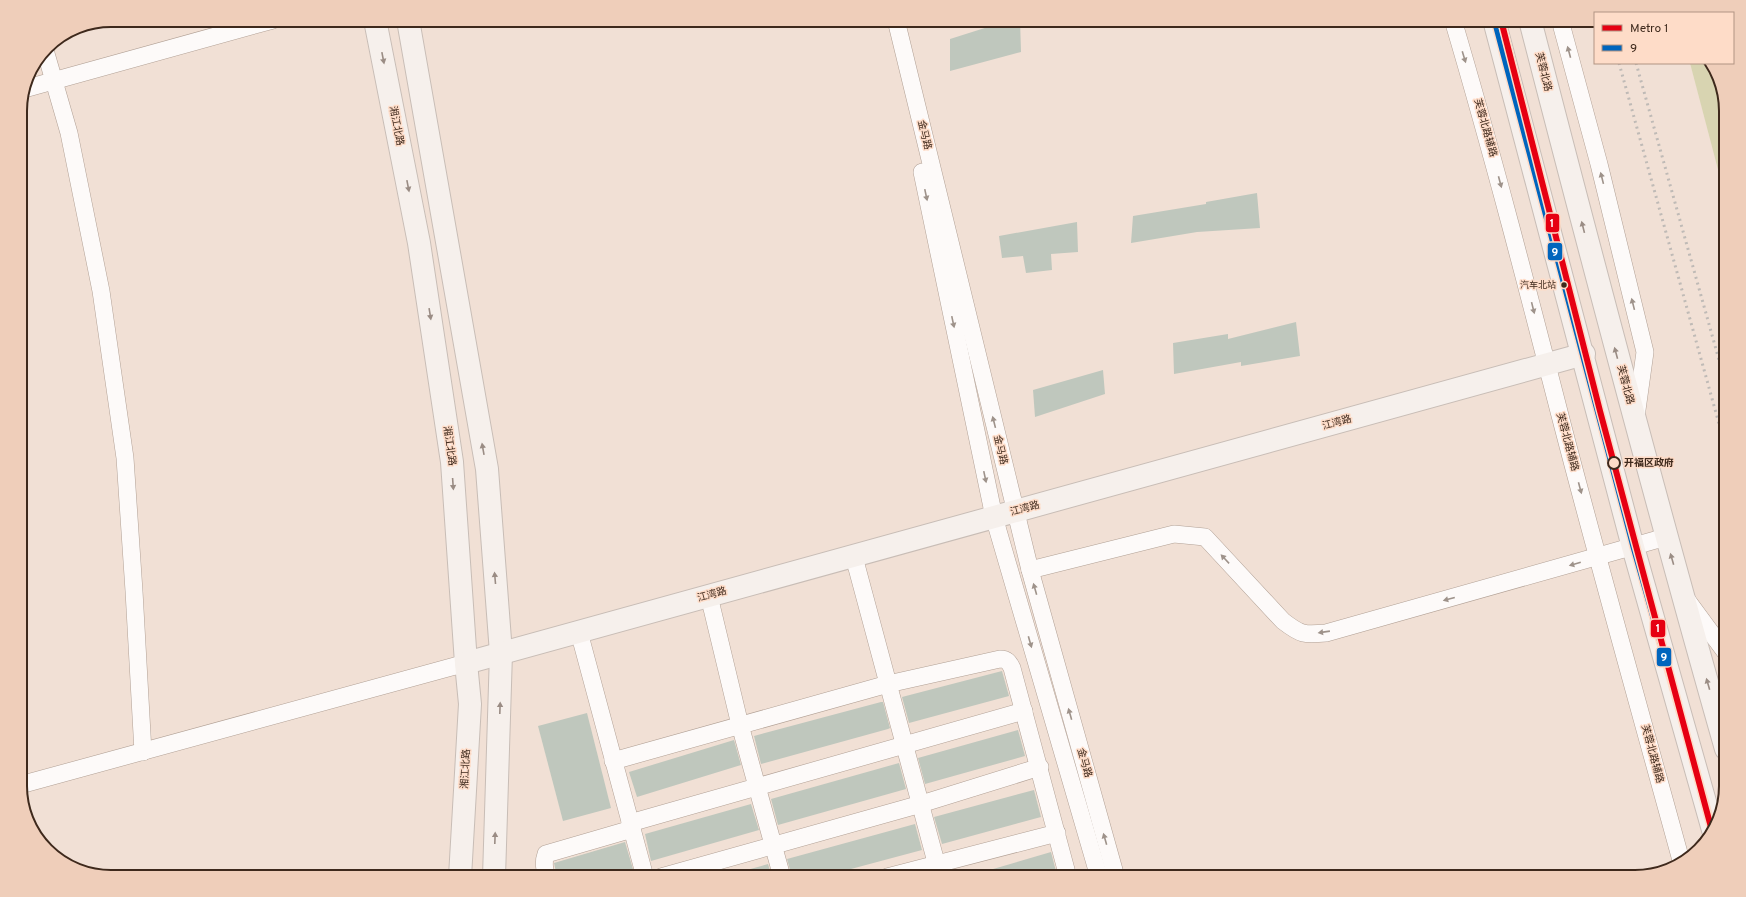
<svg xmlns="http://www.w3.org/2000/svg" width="1746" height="897" viewBox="0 0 1746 897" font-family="Overpass,'Noto Sans SC',sans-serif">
<rect width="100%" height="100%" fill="#f1e0d5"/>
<polygon fill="#d8d4b1" points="1690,63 1711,63 1726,106 1726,200"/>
<g fill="#bfc7bd">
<polygon points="1010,20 1020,20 1021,52 950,71 950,39"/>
<polygon points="1257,193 1260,228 1197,232 1131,243 1133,216 1206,204 1206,202"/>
<polygon points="1077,222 1078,252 1051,254 1052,270 1026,273 1023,256 1002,258 999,236"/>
<polygon points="1296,322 1300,356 1241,366 1241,362 1174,374 1173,343 1228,334 1228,339"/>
<polygon points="1103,370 1105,394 1035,417 1033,390"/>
<polygon points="1002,671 1009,696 909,723 902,697"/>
<polygon points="881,702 883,702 890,728 888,729 761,764 754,736"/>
<polygon points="587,713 611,808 563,821 538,726"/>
<polygon points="1018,730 1025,756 925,784 918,758"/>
<polygon points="734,740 741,765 637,797 629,772"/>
<polygon points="899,763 906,789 778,825 771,799"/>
<polygon points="1034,790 1041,817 942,844 934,817"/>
<polygon points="751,804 759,830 651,861 645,834"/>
<polygon points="915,824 922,850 821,877 792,877 787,859"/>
<polygon points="625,842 633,869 607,877 557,877 554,863"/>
<polygon points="1051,852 1057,875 1049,877 977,877 976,874"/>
<polygon points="768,864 772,877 737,877 736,873"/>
</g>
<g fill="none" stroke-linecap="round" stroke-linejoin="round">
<defs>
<g id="minor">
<polyline points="896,20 1030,570 1116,877"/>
<path d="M1453,20C1493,155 1528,291 1563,427C1601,573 1642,718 1682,864"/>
<polyline points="1560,20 1599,164 1645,352 1636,417"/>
<polyline points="45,50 69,133 101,291 125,458 134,591 143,752"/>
<polyline points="24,89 273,20"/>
<polyline points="922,172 994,517 1099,877"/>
<polyline points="854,557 940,877"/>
<path d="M1030,570L1174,534L1205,537L1283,621C1301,635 1304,635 1326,633L1666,537"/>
<polyline points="709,596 740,725 782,877"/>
<polyline points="1687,600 1726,653"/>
<polyline points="579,632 645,877"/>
<path d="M613,761L888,684L1000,659C1007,659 1009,662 1012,668L1068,877"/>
<polyline points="20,785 466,663"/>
<polyline points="630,823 1024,711"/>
<path d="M547,877C544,869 543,862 546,854L632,829"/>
<polyline points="661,877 921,804 1040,767"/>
<polyline points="887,877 1057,833"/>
</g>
<g id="major">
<polyline points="375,20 419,243 452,462 466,663 470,704 460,877"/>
<polyline points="408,20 487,469 501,653 494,877"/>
<polyline points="1494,20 1633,547 1713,830"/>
<path d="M1530,20C1593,264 1657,507 1726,749"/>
<polyline points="466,663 1584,354"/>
</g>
</defs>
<use href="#minor" stroke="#b1a095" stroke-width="18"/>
<use href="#major" stroke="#c8bdb6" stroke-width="24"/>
<use href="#minor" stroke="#fdfaf9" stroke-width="17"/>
<use href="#major" stroke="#f6f0ec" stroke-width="22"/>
<g stroke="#bfbab6" stroke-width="3" stroke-dasharray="2 4" stroke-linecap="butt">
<polyline points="1619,63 1726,449"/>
<polyline points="1636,63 1726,385"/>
</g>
<defs>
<polyline id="bus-1" points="1494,20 1633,547 1713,830"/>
</defs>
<use href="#bus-1" stroke="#fedcc8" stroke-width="8"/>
<use href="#bus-1" stroke="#0065bd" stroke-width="5"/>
<defs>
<polyline id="metro-1" points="1501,20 1600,411 1712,831"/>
</defs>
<use href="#metro-1" stroke="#fedcc8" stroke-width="9"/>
<use href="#metro-1" stroke="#e60012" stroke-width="6"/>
</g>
<defs><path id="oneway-solid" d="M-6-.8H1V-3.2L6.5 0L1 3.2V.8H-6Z"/></defs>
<g fill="#9e928a">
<use href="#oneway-solid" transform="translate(1569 52) rotate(-105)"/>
<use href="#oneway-solid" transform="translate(1464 57) rotate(73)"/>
<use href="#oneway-solid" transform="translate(1602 178) rotate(-104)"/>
<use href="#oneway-solid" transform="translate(1500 182) rotate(75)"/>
<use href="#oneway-solid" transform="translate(926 195) rotate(78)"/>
<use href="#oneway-solid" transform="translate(1633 304) rotate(-104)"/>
<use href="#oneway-solid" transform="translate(1533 308) rotate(76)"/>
<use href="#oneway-solid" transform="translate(953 322) rotate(78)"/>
<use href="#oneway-solid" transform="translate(994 422) rotate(-104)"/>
<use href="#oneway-solid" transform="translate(985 477) rotate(78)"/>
<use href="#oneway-solid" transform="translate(1580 488) rotate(75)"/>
<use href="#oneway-solid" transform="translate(1225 559) rotate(-133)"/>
<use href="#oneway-solid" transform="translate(1575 564) rotate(164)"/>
<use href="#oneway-solid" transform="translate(1035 589) rotate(-106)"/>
<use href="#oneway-solid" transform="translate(1449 599) rotate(165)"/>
<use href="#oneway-solid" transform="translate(1324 632) rotate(172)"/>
<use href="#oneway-solid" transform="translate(1030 642) rotate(74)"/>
<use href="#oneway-solid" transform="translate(1070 714) rotate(-106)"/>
<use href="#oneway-solid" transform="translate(1105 839) rotate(-106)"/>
</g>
<g fill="#9a8c84">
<use href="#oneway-solid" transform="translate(383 58) rotate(79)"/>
<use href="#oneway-solid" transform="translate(408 186) rotate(79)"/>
<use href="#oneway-solid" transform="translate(1583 227) rotate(-104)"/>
<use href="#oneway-solid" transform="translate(430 314) rotate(81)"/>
<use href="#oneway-solid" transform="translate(1616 353) rotate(-105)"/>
<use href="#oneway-solid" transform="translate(483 449) rotate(-100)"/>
<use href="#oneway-solid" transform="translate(453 484) rotate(86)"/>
<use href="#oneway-solid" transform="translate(1672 559) rotate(-106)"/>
<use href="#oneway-solid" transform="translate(495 578) rotate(-95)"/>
<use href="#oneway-solid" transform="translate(1708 684) rotate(-106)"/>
<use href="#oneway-solid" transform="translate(500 708) rotate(-88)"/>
<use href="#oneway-solid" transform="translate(495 838) rotate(-88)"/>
</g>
<circle fill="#3e291c" stroke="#fedcc8" stroke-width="1.5" cx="1564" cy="285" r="3.5"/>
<circle fill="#fedcc8" stroke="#3e291c" stroke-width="2" cx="1614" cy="463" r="6"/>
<g text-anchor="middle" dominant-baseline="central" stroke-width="3" stroke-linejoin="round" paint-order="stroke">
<g font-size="9" fill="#3e291c" stroke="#fedcc8" text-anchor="end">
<text x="1556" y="285">汽车北站</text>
</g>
<g font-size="10" fill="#3e291c" stroke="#fedcc8">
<text transform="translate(1543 72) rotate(76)">芙蓉北路</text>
<text transform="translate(396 126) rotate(79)">湘江北路</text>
<text transform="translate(1485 128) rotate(74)">芙蓉北路辅路</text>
<text transform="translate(924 135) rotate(76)">金马路</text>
<text transform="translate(1625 385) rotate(75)">芙蓉北路</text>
<text transform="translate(1337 423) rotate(-15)">江湾路</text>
<text transform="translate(1567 442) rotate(75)">芙蓉北路辅路</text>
<text transform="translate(449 446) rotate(82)">湘江北路</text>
<text transform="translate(1000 450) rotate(76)">金马路</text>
<text transform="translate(1025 509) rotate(-15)">江湾路</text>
<text transform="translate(712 595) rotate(-15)">江湾路</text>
<text transform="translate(1652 754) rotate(75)">芙蓉北路辅路</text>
<text transform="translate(1084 763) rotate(74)">金马路</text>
<text transform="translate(466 769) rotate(-87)">湘江北路</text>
</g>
<g font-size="10" font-weight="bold" fill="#3e291c" stroke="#fedcc8" text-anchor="start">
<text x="1624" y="463">开福区政府</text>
</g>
</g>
<path d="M0 0H1746V897H0ZM111 27H1635A84 84 0 0 1 1719 111V786A84 84 0 0 1 1635 870H111A84 84 0 0 1 27 786V111A84 84 0 0 1 111 27Z" fill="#efceba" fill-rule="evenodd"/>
<path fill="none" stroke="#3e291c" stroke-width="2" d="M111 27H1635A84 84 0 0 1 1719 111V786A84 84 0 0 1 1635 870H111A84 84 0 0 1 27 786V111A84 84 0 0 1 111 27Z"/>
<g stroke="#fedcc8" stroke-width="1.5">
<rect x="1545" y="213" width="15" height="20" rx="4" fill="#e60012"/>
<rect x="1547" y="242" width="16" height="19" rx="4" fill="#0065bd"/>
<rect x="1650" y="619" width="16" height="19" rx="4" fill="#e60012"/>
<rect x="1656" y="647" width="16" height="20" rx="4" fill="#0065bd"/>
</g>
<g font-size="11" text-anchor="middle" font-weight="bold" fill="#fff">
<text x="1552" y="227">1</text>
<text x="1555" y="256">9</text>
<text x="1658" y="632">1</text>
<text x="1664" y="661">9</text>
</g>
<rect x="1594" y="12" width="140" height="52" fill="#fedcc8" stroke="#b19483"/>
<rect x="1602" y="25" width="20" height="6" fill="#e60012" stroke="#b19483"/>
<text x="1630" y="32" font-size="12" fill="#3e291c">Metro 1</text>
<rect x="1602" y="45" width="20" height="6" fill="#0065bd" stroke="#b19483"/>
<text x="1630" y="52" font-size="12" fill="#3e291c">9</text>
</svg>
